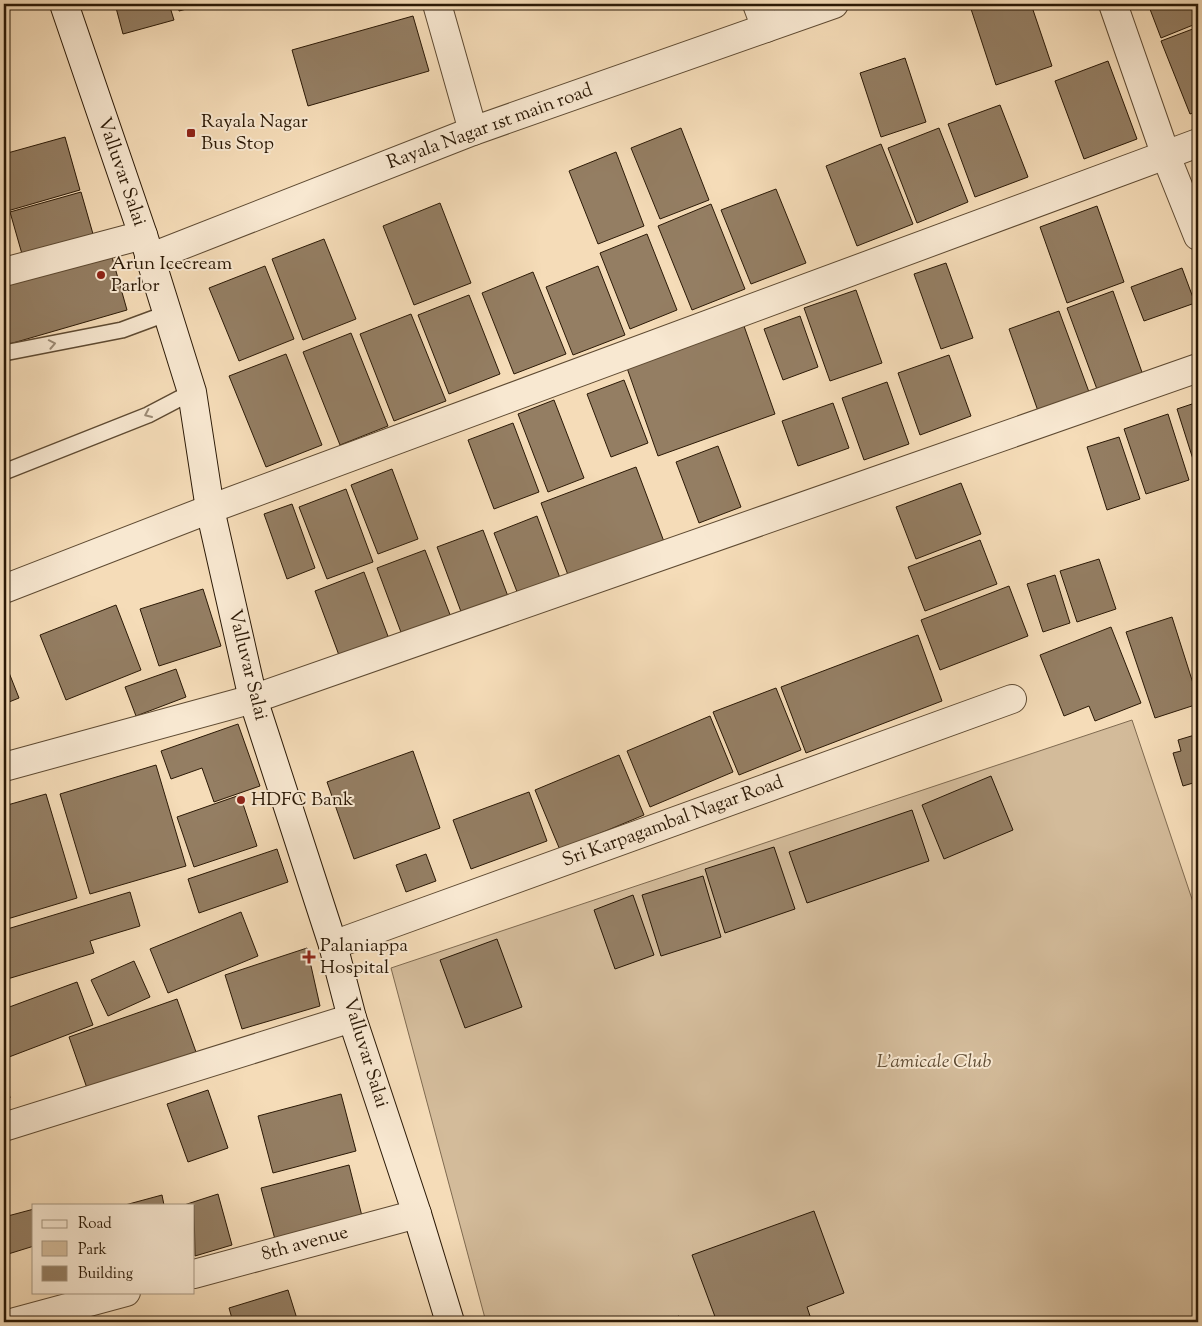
<svg xmlns="http://www.w3.org/2000/svg" width="1202" height="1326" viewBox="0 0 1202 1326" font-family="'Sorts Mill Goudy',serif">
<rect width="100%" height="100%" fill="#f5dcb8"/>
<filter id="stains"><feTurbulence type="fractalNoise" baseFrequency=".004" numOctaves="4"/><feColorMatrix values="0 0 0 0 .2 0 0 0 0 .09 0 0 0 0 .02 0 0 0 .5 -.17"/></filter>
<radialGradient id="worn" r=".72"><stop offset=".6" stop-color="#630" stop-opacity="0"/><stop offset="1" stop-color="#630" stop-opacity=".3"/></radialGradient>
<polygon fill="#d3bb9a" stroke="#7f6a50" points="1132,720 1198,917 1198,1322 486,1322 391,968"/>
<g fill="#947e63" stroke="#2b1906">
<polygon points="115,4 169,4 174,20 123,34"/>
<polygon points="178,4 205,4 179,11"/>
<polygon points="988,4 1031,4 1052,66 996,85 971,9"/>
<polygon points="1148,4 1198,4 1198,23 1161,38"/>
<polygon points="413,16 429,71 308,106 292,50"/>
<polygon points="1198,27 1198,111 1190,114 1161,41"/>
<polygon points="905,58 926,122 881,137 860,73"/>
<polygon points="1108,61 1137,139 1084,159 1055,81"/>
<polygon points="1000,105 1028,177 975,197 948,124"/>
<polygon points="681,128 709,200 660,219 631,148"/>
<polygon points="939,128 968,202 917,223 888,148"/>
<polygon points="65,137 80,190 4,212 4,154"/>
<polygon points="881,144 913,224 857,246 826,166"/>
<polygon points="616,152 644,226 598,244 569,171"/>
<polygon points="776,189 806,263 751,284 721,210"/>
<polygon points="81,192 93,234 22,254 10,212"/>
<polygon points="440,203 471,283 414,305 383,226"/>
<polygon points="711,204 745,289 692,310 658,226"/>
<polygon points="1097,206 1124,282 1067,303 1040,227"/>
<polygon points="647,234 677,310 630,329 600,253"/>
<polygon points="324,239 356,319 303,340 272,259"/>
<polygon points="110,250 127,310 6,345 4,337 4,280"/>
<polygon points="946,263 973,338 941,349 914,274"/>
<polygon points="265,266 294,339 239,361 209,288"/>
<polygon points="598,266 625,335 573,355 546,287"/>
<polygon points="1182,268 1195,303 1144,321 1131,287"/>
<polygon points="533,272 566,354 514,374 482,293"/>
<polygon points="856,290 882,363 830,381 804,308"/>
<polygon points="1113,291 1143,375 1098,392 1067,308"/>
<polygon points="469,295 500,374 449,394 418,315"/>
<polygon points="1059,311 1089,392 1038,411 1009,329"/>
<polygon points="411,314 446,401 394,421 360,334"/>
<polygon points="800,316 818,367 783,380 764,329"/>
<polygon points="744,326 775,414 658,456 627,368"/>
<polygon points="351,333 388,426 340,445 303,352"/>
<polygon points="286,354 322,445 266,467 229,376"/>
<polygon points="949,355 971,416 920,435 898,373"/>
<polygon points="624,380 648,443 611,457 587,394"/>
<polygon points="887,382 909,444 864,460 842,398"/>
<polygon points="554,400 584,478 548,492 518,414"/>
<polygon points="1198,402 1198,475 1177,409"/>
<polygon points="833,403 849,448 798,466 782,421"/>
<polygon points="1168,414 1189,480 1146,494 1124,429"/>
<polygon points="513,423 539,492 494,509 468,440"/>
<polygon points="1119,437 1140,499 1107,510 1087,447"/>
<polygon points="718,446 741,507 699,523 676,462"/>
<polygon points="636,467 666,547 571,583 541,503"/>
<polygon points="392,469 418,539 378,554 351,485"/>
<polygon points="961,483 981,534 916,559 896,507"/>
<polygon points="346,489 373,562 327,579 299,507"/>
<polygon points="292,504 315,568 287,579 264,514"/>
<polygon points="537,516 563,586 521,602 494,533"/>
<polygon points="483,530 509,599 463,617 437,547"/>
<polygon points="980,540 997,584 925,611 908,567"/>
<polygon points="425,550 454,625 405,643 377,568"/>
<polygon points="1099,559 1116,609 1077,622 1060,571"/>
<polygon points="364,572 392,647 343,666 315,591"/>
<polygon points="1055,575 1070,623 1043,632 1027,584"/>
<polygon points="1009,586 1028,636 940,670 921,620"/>
<polygon points="203,589 221,646 159,666 140,609"/>
<polygon points="116,605 141,670 66,700 40,635"/>
<polygon points="1172,617 1198,699 1198,704 1155,718 1126,632"/>
<polygon points="1111,627 1141,703 1095,721 1089,706 1064,716 1040,655"/>
<polygon points="918,635 942,701 806,753 781,687"/>
<polygon points="4,660 19,698 4,704"/>
<polygon points="176,669 186,697 136,716 125,687"/>
<polygon points="776,688 801,750 739,775 713,712"/>
<polygon points="710,716 733,772 650,807 627,751"/>
<polygon points="238,724 260,786 214,802 202,768 171,779 161,751"/>
<polygon points="1198,734 1198,800 1193,783 1183,786 1173,753 1181,751 1178,740"/>
<polygon points="413,751 440,828 354,859 327,782"/>
<polygon points="619,755 644,815 560,850 535,790"/>
<polygon points="156,765 186,866 90,894 60,794"/>
<polygon points="991,776 1013,830 944,859 922,805"/>
<polygon points="529,792 547,841 471,869 453,820"/>
<polygon points="46,794 77,898 4,920 4,806"/>
<polygon points="240,795 257,846 194,867 177,817"/>
<polygon points="912,810 929,861 807,903 789,852"/>
<polygon points="774,847 795,909 725,933 705,869"/>
<polygon points="277,849 288,882 199,913 188,879"/>
<polygon points="426,854 436,881 406,892 396,865"/>
<polygon points="703,876 721,937 661,956 642,895"/>
<polygon points="130,892 140,926 90,941 94,953 4,980 4,930"/>
<polygon points="633,895 654,955 615,969 594,910"/>
<polygon points="241,912 258,956 168,993 150,949"/>
<polygon points="497,939 522,1007 465,1028 440,960"/>
<polygon points="307,948 320,1006 242,1029 225,975"/>
<polygon points="134,961 150,997 108,1016 91,980"/>
<polygon points="77,982 93,1025 9,1057 4,1043 4,1009"/>
<polygon points="177,999 196,1052 88,1091 69,1037"/>
<polygon points="4,1072 5,1072 10,1098 4,1099"/>
<polygon points="208,1090 228,1148 188,1162 167,1104"/>
<polygon points="341,1094 356,1151 273,1173 258,1116"/>
<polygon points="349,1165 363,1220 276,1243 261,1188"/>
<polygon points="218,1194 232,1245 195,1256 194,1205 184,1205"/>
<polygon points="162,1195 164,1205 125,1205"/>
<polygon points="34,1209 34,1246 5,1255 4,1217"/>
<polygon points="814,1211 844,1293 807,1307 812,1322 771,1322 770,1319 762,1322 717,1322 692,1255"/>
<polygon points="288,1290 298,1322 233,1322 229,1308"/>
<polygon points="679,1316 681,1322 661,1322"/>
</g>
<g fill="none" stroke-linecap="round" stroke-linejoin="round">
<defs>
<g id="service">
<polyline points="4,353 122,330 168,313"/>
<polyline points="4,472 148,415 192,392"/>
</g>
<g id="minor">
<polyline points="437,4 473,131"/>
<polyline points="757,4 766,28"/>
<polyline points="1113,4 1166,156 1198,236"/>
<polyline points="149,258 473,131 834,4"/>
<polyline points="4,272 143,235"/>
<polyline points="4,589 210,509 1198,143"/>
<polyline points="4,767 253,699 1198,368"/>
<polyline points="333,945 1012,699"/>
<polyline points="4,1127 352,1018"/>
<polyline points="194,1274 417,1214"/>
<polyline points="15,1322 126,1292"/>
</g>
<polyline id="secondary" points="64,4 143,235 192,392 210,509 253,699 333,945 352,1018 417,1214 450,1322"/>
</defs>
<use href="#service" stroke="#5e4a32" stroke-width="18"/>
<use href="#minor" stroke="#5e4a32" stroke-width="30"/>
<use href="#secondary" stroke="#2b1906" stroke-width="30"/>
<use href="#service" stroke="#f8e8d1" stroke-width="15"/>
<use href="#minor" stroke="#f8e8d1" stroke-width="28"/>
<use href="#secondary" stroke="#f8e8d1" stroke-width="28"/>
</g>
<defs><path id="oneway-chevron" d="M-2-3.5L2.5 0L-2 3.5" fill="none" stroke-width="1.6" stroke-linecap="round" stroke-linejoin="round" transform="scale(1.25)"/></defs>
<g stroke="#9c8b76">
<use href="#oneway-chevron" transform="translate(52 344) rotate(-11)"/>
<use href="#oneway-chevron" transform="translate(148 414) rotate(156)"/>
</g>
<g fill="#8f2418" stroke="#f8e8d1" stroke-width="2">
<rect x="186" y="128" width="10" height="10" rx="2.5"/>
<circle cx="101" cy="275" r="5"/>
<circle cx="241" cy="800" r="5"/>
<path d="M306.5 949.5h5v5h5v5h-5v5h-5v-5h-5v-5h5z"/>
</g>
<g text-anchor="middle" dominant-baseline="central" stroke-width="4" stroke-linejoin="round" paint-order="stroke">
<g font-size="19" fill="#2b1906" stroke="#f8e8d1" text-anchor="start">
<text x="201" y="122">Rayala Nagar<tspan x="201" dy="22">Bus Stop</tspan></text>
<text x="111" y="264">Arun Icecream<tspan x="111" dy="22">Parlor</tspan></text>
<text x="251" y="800">HDFC Bank</text>
<text x="320" y="946">Palaniappa<tspan x="320" dy="22">Hospital</tspan></text>
</g>
<g font-size="19" fill="#2b1906" stroke="#f8e8d1">
<text transform="translate(490 127) rotate(-20)">Rayala Nagar 1st main road</text>
<text transform="translate(121 172) rotate(71)">Valluvar Salai</text>
<text transform="translate(247 665) rotate(76)">Valluvar Salai</text>
<text transform="translate(673 822) rotate(-20)">Sri Karpagambal Nagar Road</text>
<text transform="translate(365 1053) rotate(73)">Valluvar Salai</text>
<text transform="translate(305 1244) rotate(-15)">8th avenue</text>
</g>
<g font-size="19" font-style="italic" fill="#5d4a32" stroke="#f8e8d1">
<text x="934" y="1062">L'amicale Club</text>
</g>
</g>
<rect width="1202" height="1326" fill="none" stroke="#f5dcb8" stroke-width="20"/>
<rect x="5" y="5" width="1192" height="1316" fill="none" stroke="#2b1906" stroke-width="2.5"/>
<rect x="10" y="10" width="1182" height="1306" fill="none" stroke="#2b1906"/>
<rect x="32" y="1204" width="162" height="90" fill="#f8e8d1" stroke="#a69580"/>
<rect x="42" y="1220" width="25" height="8" fill="#f8e8d1" stroke="#a69580"/>
<text x="78" y="1228" font-size="15" fill="#2b1906">Road</text>
<rect x="42" y="1241" width="25" height="15" fill="#d3bb9a" stroke="#a69580"/>
<text x="78" y="1254" font-size="15" fill="#2b1906">Park</text>
<rect x="42" y="1266" width="25" height="15" fill="#947e63" stroke="#a69580"/>
<text x="78" y="1278" font-size="15" fill="#2b1906">Building</text>
<rect width="100%" height="100%" filter="url(#stains)"/>
<rect width="100%" height="100%" fill="url(#worn)"/>
</svg>
